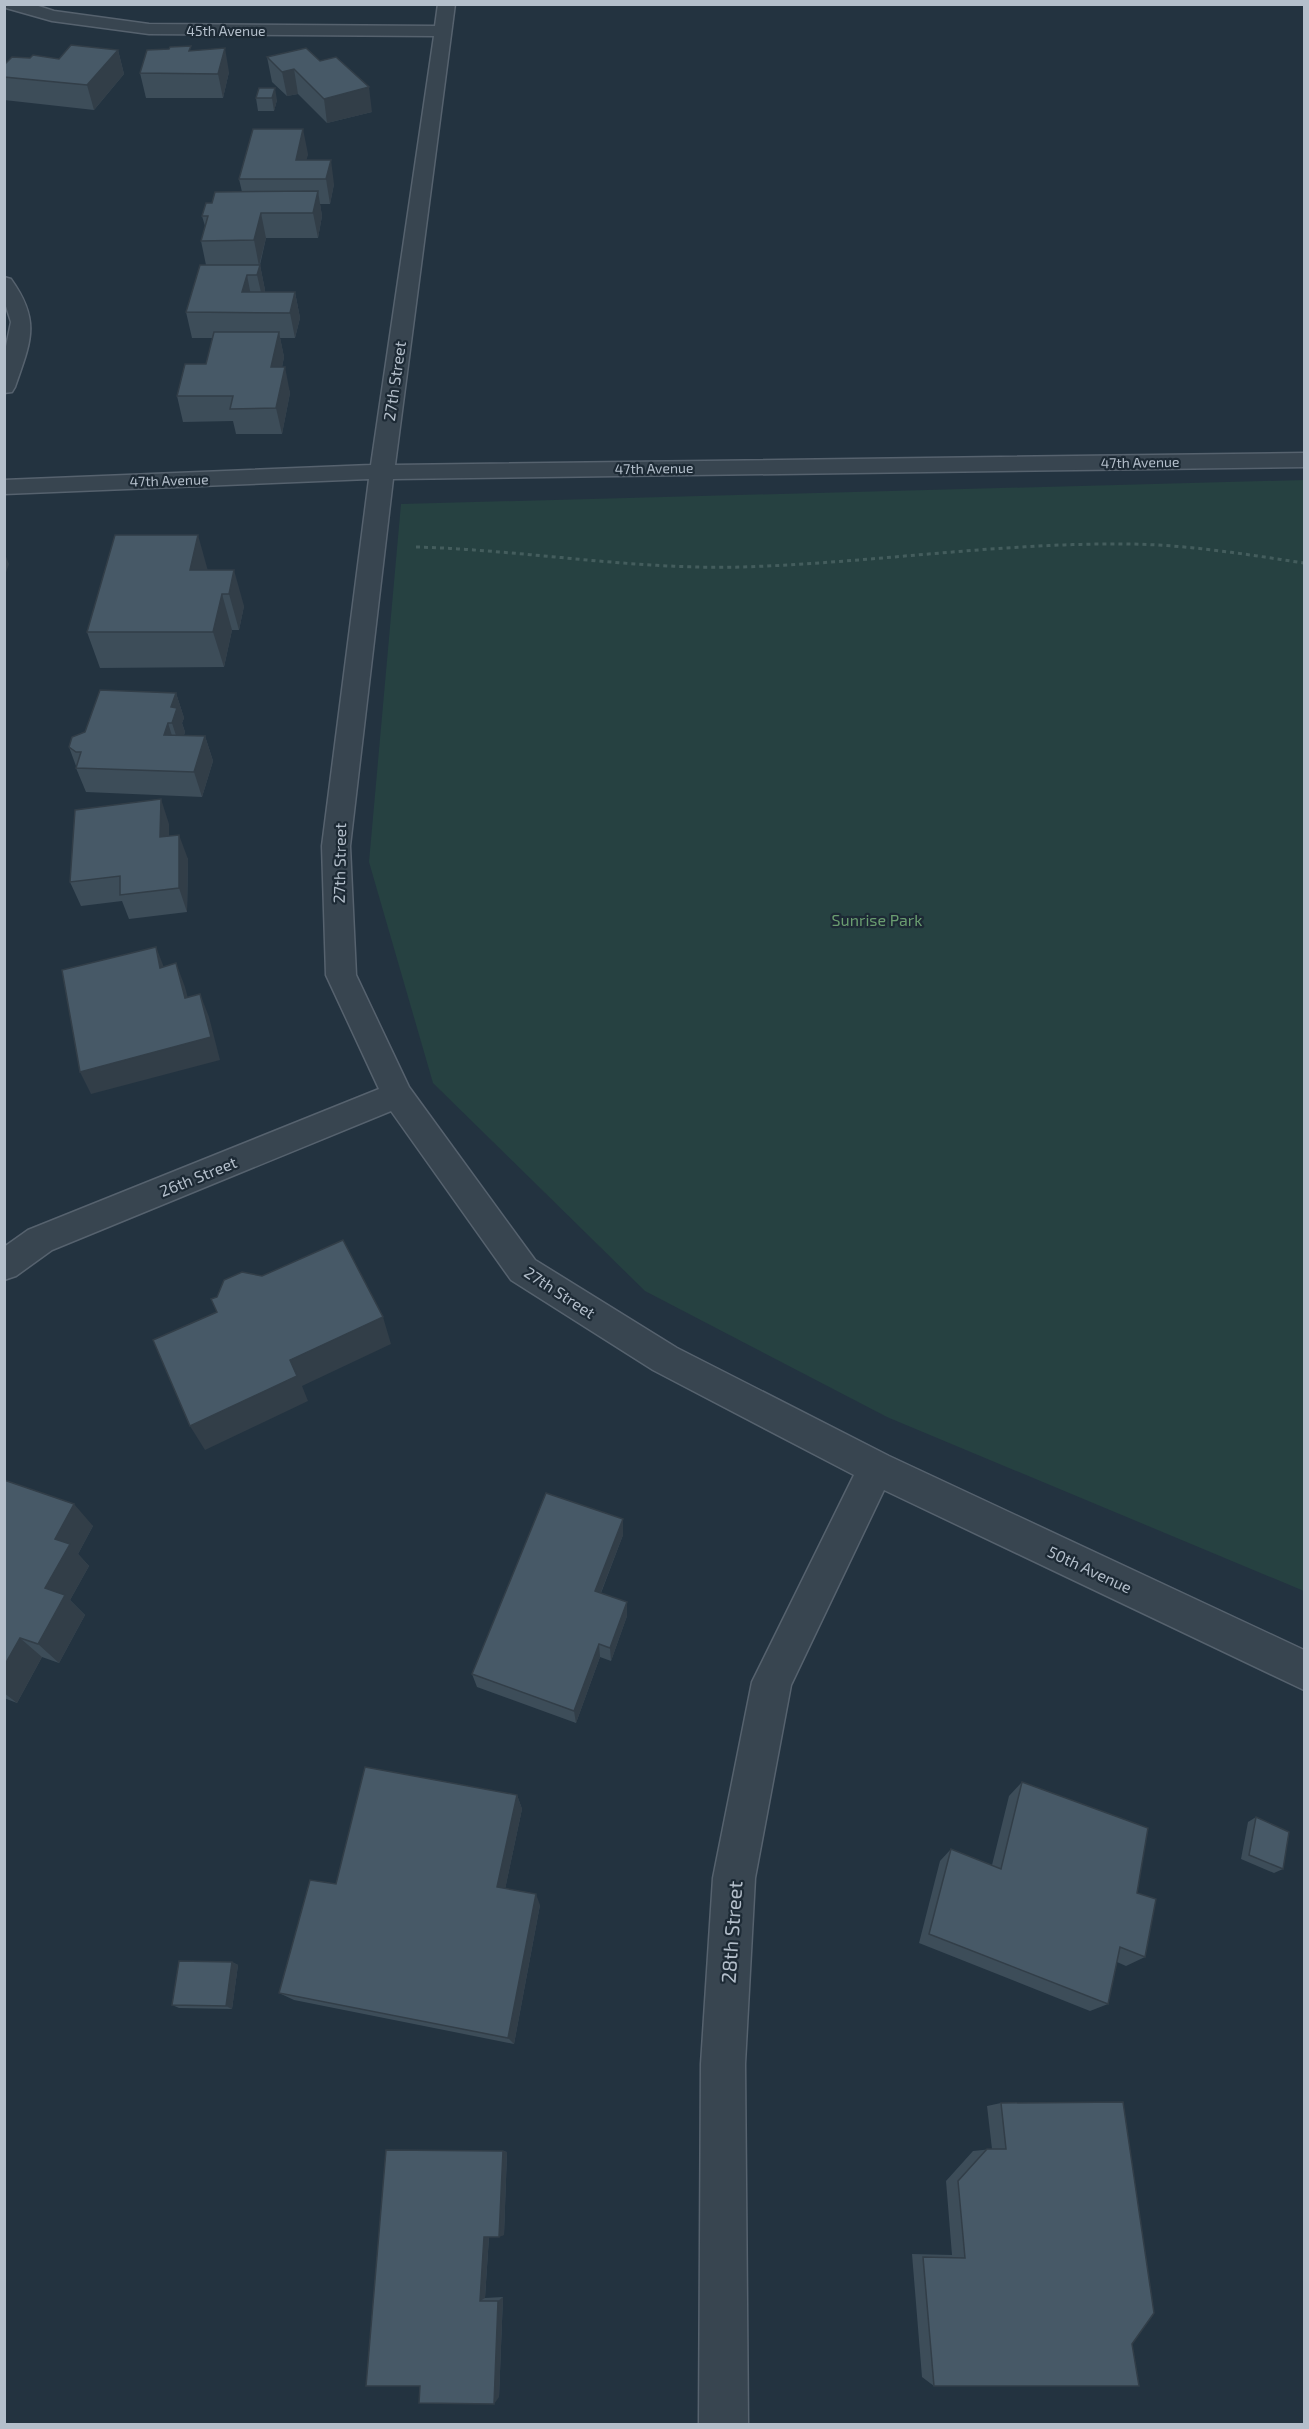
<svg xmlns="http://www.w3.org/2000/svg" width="1309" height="2429" viewBox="0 0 1309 2429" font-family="'Exo 2',sans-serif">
<rect width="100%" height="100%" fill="#233340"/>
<polygon fill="#264141" points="1304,480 1304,1591 887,1417 645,1291 433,1083 369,862 401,504"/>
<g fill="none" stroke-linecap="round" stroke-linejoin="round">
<defs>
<g id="minor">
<polygon points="4,4 32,4 54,11 149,24 435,26 438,4 455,4 395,465 1304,453 1304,467 393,479 350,846 356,975 409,1087 535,1260 677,1348 889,1456 1304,1650 1304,1690 884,1490 791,1685 755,1878 745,2064 748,2424 699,2424 701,2064 713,1878 752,1682 854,1475 653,1370 511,1280 391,1111 52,1250 16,1276 4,1280 4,1247 28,1230 379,1089 326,975 322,846 369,479 4,494 4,480 371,465 434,36 149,34 52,21 6,8"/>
<path d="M4,277L11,279C41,321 31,341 15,387L12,392L4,393V356L11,322L4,300Z"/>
</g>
</defs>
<use href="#minor" stroke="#56626e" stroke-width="3"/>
<path stroke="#445d5d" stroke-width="3" stroke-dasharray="4 4" stroke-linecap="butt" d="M416,547C525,550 633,570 742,567C870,563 996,543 1123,544C1184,544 1244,554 1304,563"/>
<use href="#minor" fill="#384550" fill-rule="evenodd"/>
</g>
<g fill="#3d4d59">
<polygon points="273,4 322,4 322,5 273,6"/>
<polygon points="306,48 372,112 327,123 298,94 287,96 272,82 267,57"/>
<polygon points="118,50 124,74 94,110 4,100 4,65 30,58 59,59"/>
<polygon points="229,72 223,98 146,98 140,73"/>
<polygon points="259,88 277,100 274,111 258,111 256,98"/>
<polygon points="308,154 306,160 334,184 330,204 320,204 322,216 318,238 266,238 260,265 265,290 265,292 295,292 300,318 295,338 280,338 284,357 282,367 290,393 282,434 236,434 233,421 183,422 177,396 206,364 213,338 192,338 186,312 206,265 201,241 205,226 202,216 212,203 242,192 239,179"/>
<polygon points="208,570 244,606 239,630 232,630 224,667 100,668 87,632"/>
<polygon points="176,693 184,718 182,723 185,732 184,735 205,736 213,761 202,797 86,792 76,768 76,766 69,747"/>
<polygon points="169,824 169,836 188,859 187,912 129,919 122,901 81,906 70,882"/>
<polygon points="4,1480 93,1526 78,1554 89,1566 70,1600 85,1615 59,1663 42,1657 17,1703 4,1698"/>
<polygon points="623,1519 623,1535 601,1593 627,1616 611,1661 600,1657 576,1723 477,1687 472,1674"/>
<polygon points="1022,1782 1137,1893 1145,1957 1126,1966 1117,1962 1108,2004 1090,2011 919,1943 940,1861 951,1849 992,1865 1009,1796"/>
<polygon points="517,1795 522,1809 505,1889 540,1905 514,2044 294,2000 279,1993 336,1884"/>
<polygon points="1256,1817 1283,1869 1274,1873 1241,1859 1248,1822"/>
<polygon points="232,1962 238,1965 232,2009 179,2008 172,2005"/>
<polygon points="1123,2102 934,2386 922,2377 912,2254 952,2255 946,2181 973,2151 992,2149 987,2106 1001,2103"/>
<polygon points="503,2151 507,2152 504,2235 489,2237 485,2298 503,2297 499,2397 419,2403"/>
</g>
<g fill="#323e48">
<polygon points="225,48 229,72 223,98 218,74"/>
<polygon points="118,50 124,74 94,110 87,85"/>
<polygon points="294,69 298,94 287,96 282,72"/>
<polygon points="369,87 372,112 327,123 324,99"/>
<polygon points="275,88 277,100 274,111 272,98"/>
<polygon points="303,129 308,154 302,179 296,160"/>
<polygon points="331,160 334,184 330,204 326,179"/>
<polygon points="318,191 322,216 318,238 313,213"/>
<polygon points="261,213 266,238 259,266 254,240"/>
<polygon points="260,265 265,290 263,301 257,275"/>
<polygon points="247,275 252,301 242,292"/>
<polygon points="295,292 300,318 295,338 290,313"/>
<polygon points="279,332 284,357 277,393 271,367"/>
<polygon points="285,367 290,393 282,434 276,408"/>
<polygon points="198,535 208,571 190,570"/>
<polygon points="4,552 9,564 4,578"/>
<polygon points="234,570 244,606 239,630 229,594"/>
<polygon points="222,594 232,630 224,667 213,632"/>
<polygon points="176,693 184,718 182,723 185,732 180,748 172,723 171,707"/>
<polygon points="168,723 176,748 164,735"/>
<polygon points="205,736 213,761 202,797 194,772"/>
<polygon points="161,799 169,824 169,861 160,837"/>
<polygon points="179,835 188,859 187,912 179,888"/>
<polygon points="156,947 165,970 160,968"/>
<polygon points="176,963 185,987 194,1021 185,998"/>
<polygon points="200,994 209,1017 220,1060 91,1094 80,1072"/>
<polygon points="383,1317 391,1344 302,1386 308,1401 205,1450 190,1426 290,1360"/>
<polygon points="74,1504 93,1526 78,1554 89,1566 70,1600 85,1615 59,1663 38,1644 45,1588 55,1539"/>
<polygon points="623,1519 623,1535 596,1605 595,1591"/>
<polygon points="627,1602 627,1616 611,1661 610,1648"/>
<polygon points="20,1638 42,1657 17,1703 4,1693 4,1666"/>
<polygon points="599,1644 600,1657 576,1723 574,1711"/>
<polygon points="517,1795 522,1809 503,1899 497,1887"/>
<polygon points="536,1894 540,1905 514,2044 508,2038"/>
<polygon points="232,1962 238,1965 232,2009 226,2006"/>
<polygon points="503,2151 507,2152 504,2235 499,2237"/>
<polygon points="489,2236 485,2298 480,2301 484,2237"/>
<polygon points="503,2297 499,2397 494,2404 498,2301"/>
</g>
<g fill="#475967" stroke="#323e48" stroke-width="1.5">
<polygon points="71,45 118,50 87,85 4,77 4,65 12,57 30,58 33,55 59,59"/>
<polygon points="191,46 189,51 225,48 218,74 140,73 147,50 169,49 170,47"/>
<polygon points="306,48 320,61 336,57 369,87 324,99 294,69 282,72 267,57"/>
<polygon points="259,88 275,88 272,98 256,98"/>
<polygon points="253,129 303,129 296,160 331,160 326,179 239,179"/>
<polygon points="318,191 313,213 261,213 254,240 201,241 208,216 202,216 206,203 212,203 215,192"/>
<polygon points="200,265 260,265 257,275 247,275 242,292 295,292 290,313 186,312"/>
<polygon points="214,332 279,332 271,367 285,367 276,408 230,409 233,396 177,396 185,364 206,364"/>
<polygon points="115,535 198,535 190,570 234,570 229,594 222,594 213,632 87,632"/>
<polygon points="100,690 176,693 171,707 177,708 172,723 168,723 164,735 205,736 194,772 76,768 81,752 76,752 69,747 72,737 85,732"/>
<polygon points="161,799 160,837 179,835 179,888 120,895 120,876 70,882 75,810"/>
<polygon points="156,947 160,968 176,963 185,998 200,994 211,1037 80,1072 62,970"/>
<polygon points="343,1240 383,1317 290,1360 297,1376 190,1426 153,1340 217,1312 211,1299 217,1297 224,1280 242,1272 262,1276"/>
<polygon points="4,1480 74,1504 55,1539 70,1544 45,1588 65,1595 38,1644 20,1638 4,1666"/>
<polygon points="546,1493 623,1519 595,1591 627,1602 610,1648 599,1644 574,1711 472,1674"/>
<polygon points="365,1767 517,1795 497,1887 536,1894 508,2038 279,1993 310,1880 336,1884"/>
<polygon points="1022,1782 1148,1828 1137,1893 1156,1899 1145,1957 1120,1947 1108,2004 929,1934 951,1849 1001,1869"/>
<polygon points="1256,1817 1289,1832 1283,1869 1249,1855"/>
<polygon points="179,1961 232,1962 226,2006 172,2005"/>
<polygon points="1123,2102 1154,2313 1132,2344 1139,2386 934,2386 923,2257 965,2258 958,2181 987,2149 1006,2149 1001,2103"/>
<polygon points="386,2150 503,2151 499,2237 484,2237 480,2301 498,2301 494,2404 419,2403 420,2386 366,2386"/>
</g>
<g text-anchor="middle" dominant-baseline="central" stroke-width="4.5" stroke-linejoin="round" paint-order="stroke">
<g font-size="14" fill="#b4bfcb" stroke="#1d2a35">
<text x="226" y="30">45th Avenue</text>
<text transform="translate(1140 462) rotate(-1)">47th Avenue</text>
<text transform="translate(654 468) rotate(-1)">47th Avenue</text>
<text transform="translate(169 480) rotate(-2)">47th Avenue</text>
</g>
<g font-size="16" fill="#b4bfcb" stroke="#1d2a35">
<text transform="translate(394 381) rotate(-82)">27th Street</text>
<text transform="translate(339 863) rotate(-89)">27th Street</text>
<text transform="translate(198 1176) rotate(-22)">26th Street</text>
<text transform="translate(560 1292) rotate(33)">27th Street</text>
<text transform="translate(1090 1569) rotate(25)">50th Avenue</text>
</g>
<g font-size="16" fill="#6a9d70" stroke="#1d2a35">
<text x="877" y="919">Sunrise Park</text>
</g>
<g font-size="20" fill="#b4bfcb" stroke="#1d2a35">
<text transform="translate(731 1932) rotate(-86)">28th Street</text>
</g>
</g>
<rect width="1309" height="2429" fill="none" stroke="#b4bfcb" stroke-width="12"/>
</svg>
